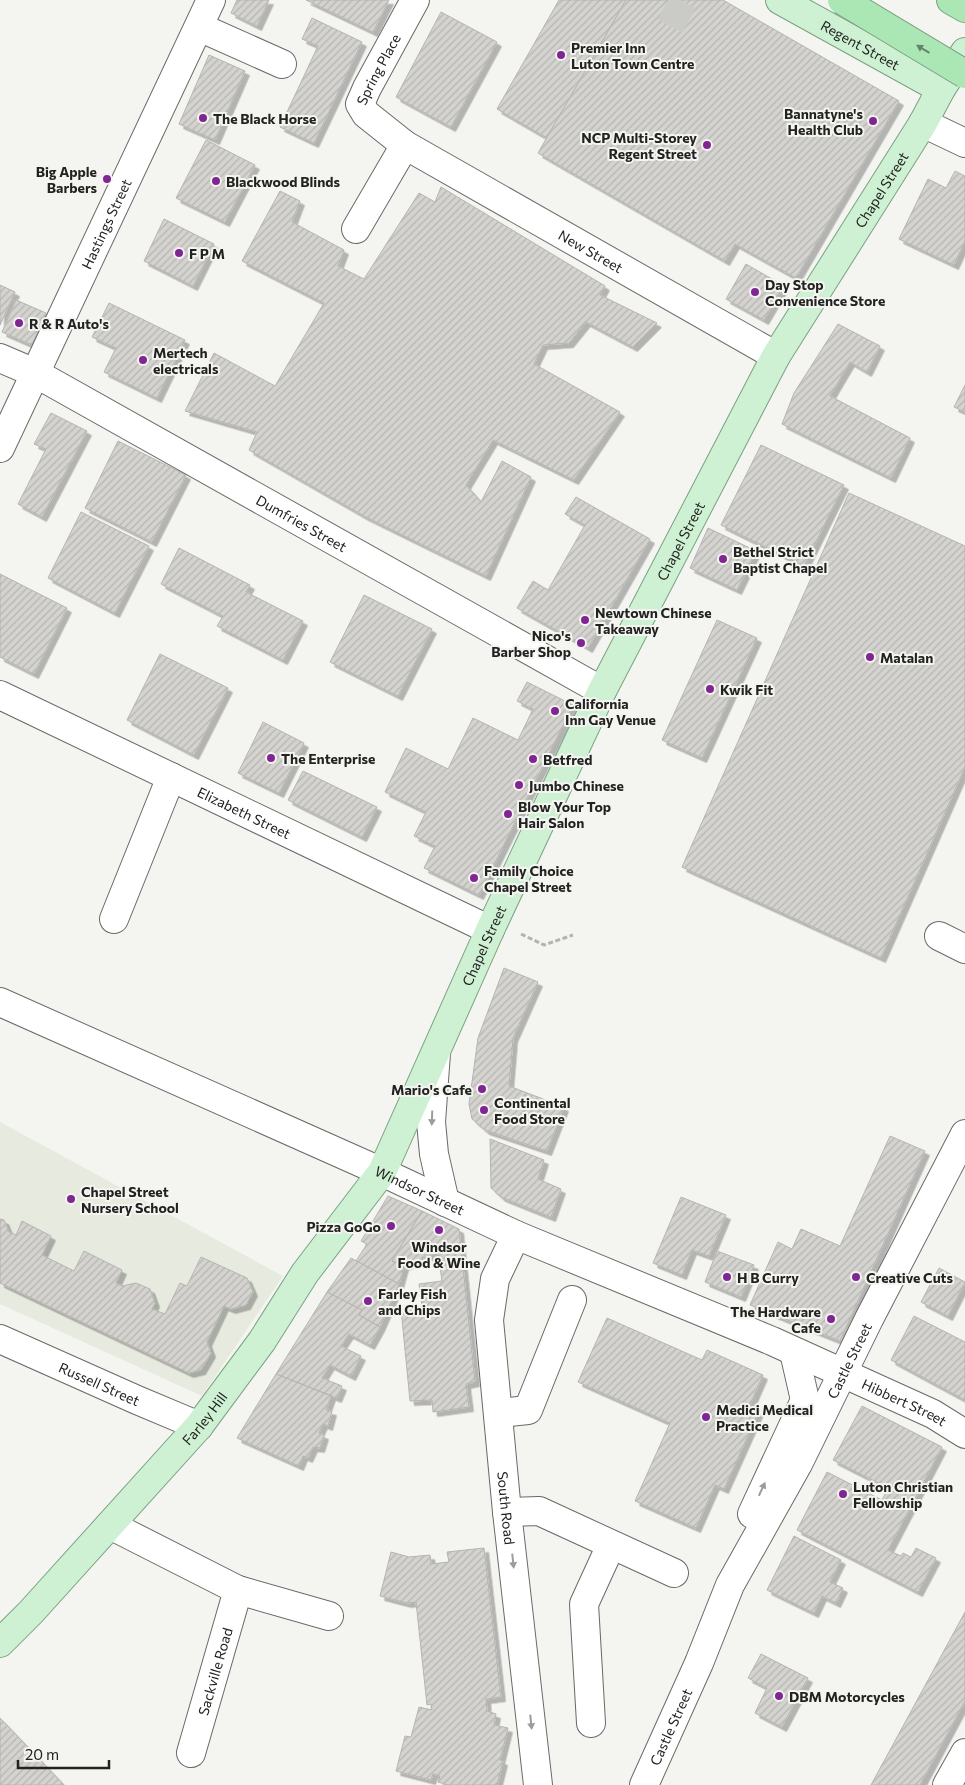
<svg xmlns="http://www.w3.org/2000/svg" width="965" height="1785" viewBox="0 0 965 1785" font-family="Commissioner,sans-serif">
<defs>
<pattern id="building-hatch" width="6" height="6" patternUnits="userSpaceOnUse" patternTransform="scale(1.25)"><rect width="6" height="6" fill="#d5d3d0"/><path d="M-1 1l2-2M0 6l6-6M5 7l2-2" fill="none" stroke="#b7b5b2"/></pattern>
<filter id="shadow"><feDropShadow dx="4.5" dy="4.5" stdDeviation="0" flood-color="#0004"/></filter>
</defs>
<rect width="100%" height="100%" fill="#f4f5f1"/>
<polygon fill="#e7eadf" points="0,1122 283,1276 202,1396 0,1304"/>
<g fill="url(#building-hatch)" stroke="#b6b4b1" filter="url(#shadow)">
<polygon points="237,0 269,0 257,26 231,13"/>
<polygon points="306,0 389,0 373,32"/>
<polygon points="559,0 626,0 547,138 497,109"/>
<polygon points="626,0 723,0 899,101 796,278 735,244 725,261 538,153"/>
<polygon points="441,12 497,42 451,127 396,97"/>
<polygon points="312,18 362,42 314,143 280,127 318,46 302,39"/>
<polygon points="209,55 245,71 215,140 179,124"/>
<polygon points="206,140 255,165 225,222 176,198"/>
<polygon points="955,171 965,176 965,241 954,265 899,239 928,179 946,188"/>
<polygon points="441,187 605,286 600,295 657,323 633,347 586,322 569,343 543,345 534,364 620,412 574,480 493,440 466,485 481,502 502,461 531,477 486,576 364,516 249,450 257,432 185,411 214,353 275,386 324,303 242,261 280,191 300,201 292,222 344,250 338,266 364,279 419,193 435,202"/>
<polygon points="164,219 214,244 193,286 144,261"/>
<polygon points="746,264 784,286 764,320 726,299"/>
<polygon points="0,285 15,292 0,325"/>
<polygon points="16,300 46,313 32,345 2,332"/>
<polygon points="109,303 185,340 157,398 104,372 116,348 92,337"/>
<polygon points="838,324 880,346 867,372 850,362 830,396 910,438 891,478 782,424 794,393"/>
<polygon points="965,385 965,412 954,407"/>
<polygon points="51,413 87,431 42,517 18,504 46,449 34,444"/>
<polygon points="118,441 186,475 152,542 85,508"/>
<polygon points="761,445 844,485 804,566 721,525"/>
<polygon points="849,493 965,546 965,767 881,958 682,867"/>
<polygon points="576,497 650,539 588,648 517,608 533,581 548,590 585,525 565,514"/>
<polygon points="81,512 149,546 115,613 48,578"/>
<polygon points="708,528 756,551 737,590 690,568"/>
<polygon points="179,548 250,585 246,592 303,621 283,660 217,626 223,616 161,584"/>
<polygon points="0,574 67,608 34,674 0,657"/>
<polygon points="364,595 432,629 398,696 330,662"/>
<polygon points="717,620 757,638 702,758 662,740"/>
<polygon points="160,654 228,688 194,755 127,720"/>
<polygon points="527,682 573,705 479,895 424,868 435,846 414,836 426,812 385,792 406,748 448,769 473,718 518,740 533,709 517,701"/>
<polygon points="263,722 304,743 279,793 238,773"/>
<polygon points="303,771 377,807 362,837 288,800"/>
<polygon points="504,968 538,982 513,1038 509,1086 564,1107 547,1151 485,1130 472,1119 469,1104 478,1038"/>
<polygon points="890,1136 925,1151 840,1341 750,1305 778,1242 792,1249 801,1229 840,1246"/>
<polygon points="490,1139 544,1160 538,1179 561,1189 551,1217 501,1197 491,1188"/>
<polygon points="388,1196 422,1211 392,1261 404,1266 399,1284 356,1261 367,1244 361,1241"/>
<polygon points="681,1197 726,1215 709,1256 692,1250 682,1275 653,1263"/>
<polygon points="422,1211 459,1229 475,1382 466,1384 469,1407 433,1412 432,1400 410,1401 401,1309 422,1306 419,1284 442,1281 438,1252 404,1266 392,1261"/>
<polygon points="0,1219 4,1220 9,1232 16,1235 22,1221 51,1236 42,1255 74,1271 84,1251 122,1270 116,1283 122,1286 136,1283 150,1289 155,1303 152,1309 165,1314 180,1283 187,1286 201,1257 247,1278 253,1292 246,1305 231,1309 224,1306 207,1342 211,1353 201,1370 189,1373 0,1283"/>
<polygon points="717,1251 754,1265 741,1297 705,1282"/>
<polygon points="351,1258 399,1284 380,1327 359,1315 362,1310 327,1292"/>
<polygon points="939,1268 965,1282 948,1316 921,1302"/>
<polygon points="327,1292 362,1310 359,1315 380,1327 370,1345 349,1334 341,1346 361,1356 351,1376 330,1365 322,1378 342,1386 337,1398 276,1374"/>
<polygon points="914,1316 965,1342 965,1400 891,1360"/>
<polygon points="607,1318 702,1360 707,1350 763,1375 749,1407 759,1411 724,1489 715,1485 696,1528 635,1501 670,1423 578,1382"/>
<polygon points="276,1374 331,1396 326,1410 332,1411 328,1426 323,1424 319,1433 324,1435 320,1448 313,1447 308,1458 303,1456 299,1466 237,1438"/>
<polygon points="862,1406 942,1447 888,1550 901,1556 903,1553 911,1557 916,1548 936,1558 918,1592 797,1530 827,1472 882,1500 888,1488 833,1460"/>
<polygon points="794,1536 841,1560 830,1582 843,1588 836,1603 822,1596 814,1613 767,1590"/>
<polygon points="484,1548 501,1697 486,1699 487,1711 496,1714 494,1725 508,1728 500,1760 503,1761 497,1785 448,1785 438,1782 440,1776 433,1774 431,1780 396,1771 405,1736 411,1737 419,1707 432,1710 431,1704 427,1705 416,1602 407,1603 380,1596 391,1552 409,1557 430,1555 431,1564 449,1562 447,1552"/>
<polygon points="965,1612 965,1701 920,1785 871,1785"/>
<polygon points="761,1654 808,1678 782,1727 755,1713 767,1688 748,1678"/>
<polygon points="0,1718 64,1785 0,1785"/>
</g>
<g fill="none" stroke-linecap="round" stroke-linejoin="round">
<polyline stroke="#cacbc7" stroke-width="28" stroke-dasharray="28 14" stroke-linecap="butt" points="670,26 684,0"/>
<defs>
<g id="minor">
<polyline points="199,27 282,64"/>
<polyline points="923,123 965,143"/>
<path id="s1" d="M405,145L776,356"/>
<path id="s2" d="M356,229L405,145L366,114L360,104L367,88L415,0"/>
<path id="s3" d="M0,358L35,373L602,691"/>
<path id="s4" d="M0,448L211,0"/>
<path id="s5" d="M0,695L490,930"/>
<polyline points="114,919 171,777"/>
<polyline points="939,936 965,949"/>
<path id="s6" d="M0,1002L382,1172L516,1235L772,1341L933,1414L965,1434"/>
<polyline points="436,1053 431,1122 434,1154 445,1202"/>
<path id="s7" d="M516,1235L495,1279L489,1320L507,1512L538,1785"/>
<path id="s8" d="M0,1339L137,1400L199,1426"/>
<polyline points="499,1413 528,1410 572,1300"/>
<polyline points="507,1512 539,1511 674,1573"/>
<polyline points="752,1514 805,1400 794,1352"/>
<polyline points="110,1525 238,1590 329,1616"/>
<polyline points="591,1723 584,1604 611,1545"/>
<path id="s9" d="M191,1753L238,1590"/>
<path id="s10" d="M644,1785L699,1663L730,1585L798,1464L869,1319L965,1134"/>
<polyline points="947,1785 965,1753"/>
</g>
<g id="major">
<path id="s11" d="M780,0L941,89"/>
<path id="s12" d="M0,1643L31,1612L199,1426L262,1341L305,1273L382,1172L490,930L602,691L776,356L923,123L941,89L965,52"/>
</g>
<polyline id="highway" points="951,0 965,8"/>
</defs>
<use href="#minor" stroke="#696a67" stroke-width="30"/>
<use href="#major" stroke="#7ba281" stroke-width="30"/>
<use href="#highway" stroke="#7ba281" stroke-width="30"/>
<polyline stroke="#b3b3b0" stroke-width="3" stroke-dasharray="5 2.5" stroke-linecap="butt" points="521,934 544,945 573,935"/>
<use href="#minor" stroke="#fff" stroke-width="28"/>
<use href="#major" stroke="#cdf1d2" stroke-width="28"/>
<use href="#highway" stroke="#abe7b4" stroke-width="28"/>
<defs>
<polyline id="highway-bridge" points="842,0 965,74"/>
</defs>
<use href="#highway-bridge" stroke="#7ba281" stroke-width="30" stroke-linecap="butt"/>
<use href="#highway-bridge" stroke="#abe7b4" stroke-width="28"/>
</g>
<defs><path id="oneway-solid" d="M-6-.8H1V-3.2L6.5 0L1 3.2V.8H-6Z" transform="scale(1.25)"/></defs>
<use fill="#66846a" href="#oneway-solid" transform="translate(923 49) rotate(-149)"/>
<g fill="#9c9c9b">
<use href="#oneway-solid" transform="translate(432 1118) rotate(92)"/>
<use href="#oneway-solid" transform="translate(762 1489) rotate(-65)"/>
<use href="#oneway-solid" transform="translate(513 1561) rotate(84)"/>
<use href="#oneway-solid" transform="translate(531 1722) rotate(84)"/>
</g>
<g fill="#802693" stroke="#f4f5f1" stroke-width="2">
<circle cx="561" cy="55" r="5"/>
<circle cx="203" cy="118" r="5"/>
<circle cx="873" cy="121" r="5"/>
<circle cx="707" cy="145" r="5"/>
<circle cx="107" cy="179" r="5"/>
<circle cx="216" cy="181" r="5"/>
<circle cx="179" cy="253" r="5"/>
<circle cx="755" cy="292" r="5"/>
<circle cx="19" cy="323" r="5"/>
<circle cx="143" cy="360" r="5"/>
<circle cx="723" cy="559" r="5"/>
<circle cx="585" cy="620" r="5"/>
<circle cx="581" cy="643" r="5"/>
<circle cx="870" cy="657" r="5"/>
<circle cx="710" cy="689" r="5"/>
<circle cx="555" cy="711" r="5"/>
<circle cx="271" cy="758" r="5"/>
<circle cx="533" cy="759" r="5"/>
<circle cx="519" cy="785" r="5"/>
<circle cx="508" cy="814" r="5"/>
<circle cx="474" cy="878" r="5"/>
<circle cx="482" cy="1089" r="5"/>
<circle cx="484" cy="1110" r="5"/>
<circle cx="71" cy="1199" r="5"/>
<circle cx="391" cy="1226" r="5"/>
<circle cx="439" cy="1230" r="5"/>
<circle cx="727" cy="1277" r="5"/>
<circle cx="856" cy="1277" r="5"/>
<circle cx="368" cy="1301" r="5"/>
<circle cx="831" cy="1319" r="5"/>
<circle cx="706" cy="1417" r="5"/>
<circle cx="843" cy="1494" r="5"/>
<circle cx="779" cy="1696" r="5"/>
</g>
<g text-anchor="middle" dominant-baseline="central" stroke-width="4" stroke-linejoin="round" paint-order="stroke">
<g font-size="14" fill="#222221" stroke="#f4f5f1">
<text stroke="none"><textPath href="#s11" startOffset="92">Regent Street</textPath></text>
<text stroke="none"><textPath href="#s2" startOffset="198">Spring Place</textPath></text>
<text stroke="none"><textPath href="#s12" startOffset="1711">Chapel Street</textPath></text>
<text stroke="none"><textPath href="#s4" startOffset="248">Hastings Street</textPath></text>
<text stroke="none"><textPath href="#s1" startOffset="214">New Street</textPath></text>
<text stroke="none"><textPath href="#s3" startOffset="344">Dumfries Street</textPath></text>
<text stroke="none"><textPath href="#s12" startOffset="1306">Chapel Street</textPath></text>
<text stroke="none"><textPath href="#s5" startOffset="271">Elizabeth Street</textPath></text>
<text stroke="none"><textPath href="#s12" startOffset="856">Chapel Street</textPath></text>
<text stroke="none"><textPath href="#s6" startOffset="460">Windsor Street</textPath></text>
<text stroke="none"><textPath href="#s10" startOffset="472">Castle Street</textPath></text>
<text stroke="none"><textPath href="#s8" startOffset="109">Russell Street</textPath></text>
<text stroke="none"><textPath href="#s6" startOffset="989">Hibbert Street</textPath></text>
<text stroke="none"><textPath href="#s12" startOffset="304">Farley Hill</textPath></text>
<text stroke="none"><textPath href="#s7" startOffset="279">South Road</textPath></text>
<text stroke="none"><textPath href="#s9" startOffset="85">Sackville Road</textPath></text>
<text stroke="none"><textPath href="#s10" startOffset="64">Castle Street</textPath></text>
</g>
<g font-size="14" font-weight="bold" fill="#222221" stroke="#f4f5f1" text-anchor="start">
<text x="571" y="47">Premier Inn<tspan x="571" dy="16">Luton Town Centre</tspan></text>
<text x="863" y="113" text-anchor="end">Bannatyne's<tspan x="863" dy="16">Health Club</tspan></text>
<text x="213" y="118">The Black Horse</text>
<text x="697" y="137" text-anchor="end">NCP Multi-Storey<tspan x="697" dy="16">Regent Street</tspan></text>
<text x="97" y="171" text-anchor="end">Big Apple<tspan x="97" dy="16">Barbers</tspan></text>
<text x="226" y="181">Blackwood Blinds</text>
<text x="189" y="253">F P M</text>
<text x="765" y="284">Day Stop<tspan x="765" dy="16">Convenience Store</tspan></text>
<text x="29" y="323">R &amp; R Auto's</text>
<text x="153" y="352">Mertech<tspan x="153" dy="16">electricals</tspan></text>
<text x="733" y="551">Bethel Strict<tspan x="733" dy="16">Baptist Chapel</tspan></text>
<text x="595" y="612">Newtown Chinese<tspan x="595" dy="16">Takeaway</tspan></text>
<text x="571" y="635" text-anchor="end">Nico's<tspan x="571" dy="16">Barber Shop</tspan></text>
<text x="880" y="657">Matalan</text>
<text x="720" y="689">Kwik Fit</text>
<text x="565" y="703">California<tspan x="565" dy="16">Inn Gay Venue</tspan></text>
<text x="281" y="758">The Enterprise</text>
<text x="543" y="759">Betfred</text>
<text x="529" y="785">Jumbo Chinese</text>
<text x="518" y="806">Blow Your Top<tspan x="518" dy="16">Hair Salon</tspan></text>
<text x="484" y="870">Family Choice<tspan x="484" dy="16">Chapel Street</tspan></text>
<text x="472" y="1089" text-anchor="end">Mario's Cafe</text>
<text x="494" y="1102">Continental<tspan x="494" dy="16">Food Store</tspan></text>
<text x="81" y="1191">Chapel Street<tspan x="81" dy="16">Nursery School</tspan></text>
<text x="381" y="1226" text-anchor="end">Pizza GoGo</text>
<text x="439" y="1246" text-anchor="middle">Windsor<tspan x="439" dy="16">Food &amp; Wine</tspan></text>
<text x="737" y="1277">H B Curry</text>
<text x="866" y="1277">Creative Cuts</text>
<text x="378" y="1293">Farley Fish<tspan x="378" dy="16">and Chips</tspan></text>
<text x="821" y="1311" text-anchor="end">The Hardware<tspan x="821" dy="16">Cafe</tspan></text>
<text x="716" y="1409">Medici Medical<tspan x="716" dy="16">Practice</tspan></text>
<text x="853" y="1486">Luton Christian<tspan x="853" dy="16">Fellowship</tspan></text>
<text x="789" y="1696">DBM Motorcycles</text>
</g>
</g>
<path d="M18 1760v8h91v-8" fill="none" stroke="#222221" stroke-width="2.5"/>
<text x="25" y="1760" font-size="15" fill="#222221" stroke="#f4f5f1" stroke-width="4" paint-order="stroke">20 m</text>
</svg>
